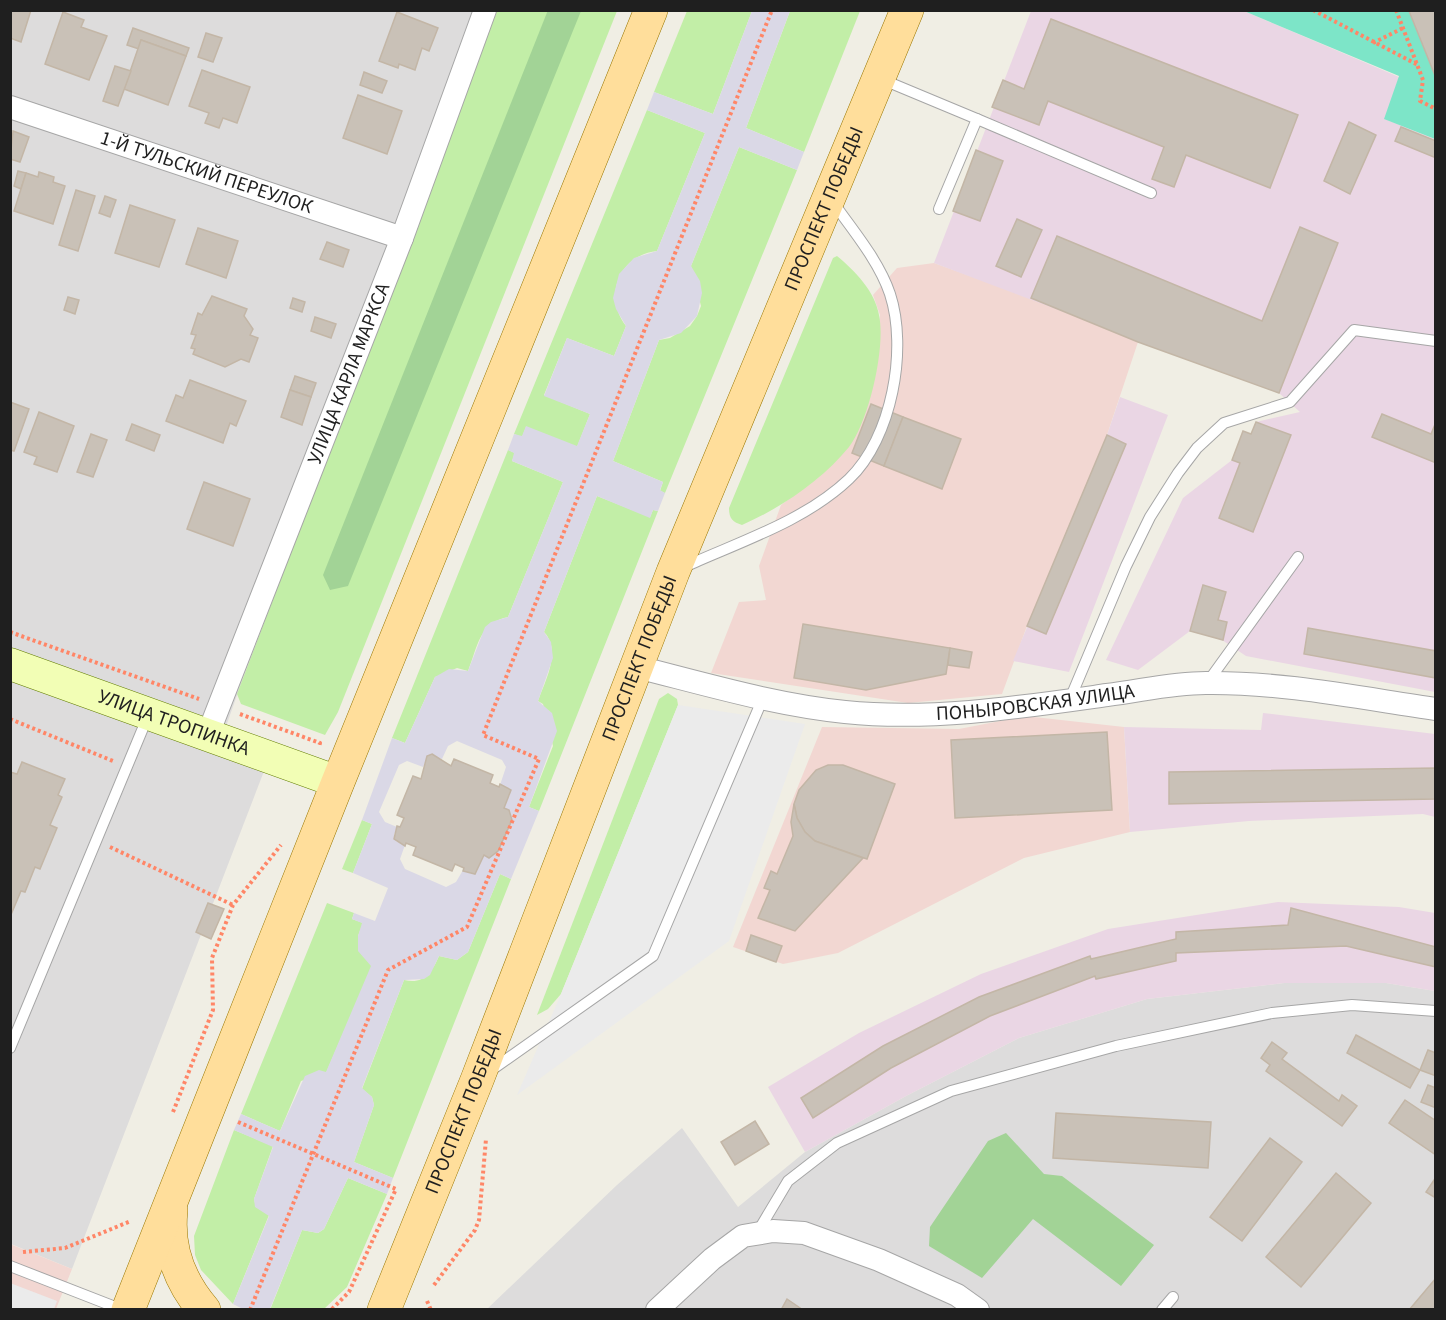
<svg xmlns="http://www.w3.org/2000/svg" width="1446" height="1320" font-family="'Source Sans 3',sans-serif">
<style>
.residential{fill:#dddcdc}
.commercial{fill:#f2d7d2}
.industrial{fill:#ead6e4}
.grass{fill:#c2eea7}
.forest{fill:#a2d396}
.pitch{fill:#7de5c8}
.parking{fill:#ebebeb}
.plaza{fill:#dad8e6;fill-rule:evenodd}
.building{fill:#c9c1b7;stroke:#c3b6a6;stroke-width:1.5}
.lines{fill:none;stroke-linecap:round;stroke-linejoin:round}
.service-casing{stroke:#a6a6a6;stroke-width:12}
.minor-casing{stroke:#a6a6a6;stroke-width:24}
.secondary-casing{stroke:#617c00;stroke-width:33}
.primary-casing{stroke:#9a7700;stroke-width:34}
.path{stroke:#ff8667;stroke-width:4;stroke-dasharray:3 3;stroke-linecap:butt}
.service{stroke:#fff;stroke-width:10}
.minor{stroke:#fff;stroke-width:22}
.secondary{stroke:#f2feb5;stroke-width:32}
.primary{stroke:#ffde9b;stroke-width:33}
.labels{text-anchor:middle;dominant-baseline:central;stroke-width:4.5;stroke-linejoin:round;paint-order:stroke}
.street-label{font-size:20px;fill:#1f1f1f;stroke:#fff}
</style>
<rect width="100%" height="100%" fill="#f0eee4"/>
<g class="residential">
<polygon points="10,11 479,11 224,732 11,655"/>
<polygon points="10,674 266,766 72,1269 11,1244"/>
<polygon points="1284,983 1386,983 1435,991 1435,1309 486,1310 617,1185 682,1128 738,1207 805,1152 906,1096 1019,1038 1147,999"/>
</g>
<g class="commercial">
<polygon points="934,263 1031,298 1138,342 1107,435 1027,626 1002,694 908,703 711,673 739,602 766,600 759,566 781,505 819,477 850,445 869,401 880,315 873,295 897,268"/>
<polygon points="1025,716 1124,727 1130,832 1024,858 838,953 783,964 733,947 822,727 959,729"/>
<polygon points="10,1244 72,1269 56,1309 11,1309"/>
</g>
<g class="industrial">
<polygon points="1031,11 1244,11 1399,77 1385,119 1435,139 1435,692 1246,656 1222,640 1190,631 1138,670 1106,660 1183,498 1232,460 1243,431 1251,434 1256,422 1300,412 1279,393 934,263"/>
<polygon points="1120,397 1168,415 1069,672 1013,661 1107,435"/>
<polygon points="1263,713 1435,734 1435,817 1423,814 1249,821 1130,832 1124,727 1261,730"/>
<polygon points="1278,902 1399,907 1435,913 1435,991 1386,983 1284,983 1147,999 1019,1038 906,1096 805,1152 768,1087 859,1033 981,974 1108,929"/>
</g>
<g class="grass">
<polygon points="497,11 617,11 338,712 325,735 241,704 237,694"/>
<polygon points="687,11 752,11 713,114 654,92"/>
<polygon points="790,11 860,11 804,152 746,128"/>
<path d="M647,110L705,133L657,251C619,255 603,296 626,326L614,356L567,338L544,395L590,414L577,447L526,427L522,437L514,434Z"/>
<polygon points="739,147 797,170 665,493 660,491 663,482 613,461 659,340 670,338 690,326 697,316 701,306 691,266"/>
<path d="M837,256C855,271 875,291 879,315C886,347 869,421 849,447C822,480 781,508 742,525C733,522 729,519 729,508L833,258Z"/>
<path d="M508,450L515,453L512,461L563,482L508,617C479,623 478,646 468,671L457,668L435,677L405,743L392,738Z"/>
<path d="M597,496L650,517L653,510L658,511L539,811L529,807L553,746L543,704L538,701C545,681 562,651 544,632Z"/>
<polygon points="668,693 677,699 678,705 561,994 548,1009 537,1015 659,699"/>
<polygon points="362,820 372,824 353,873 342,869"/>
<path d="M500,874L511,879L393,1178L354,1162L374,1105L372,1097L362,1089L404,980C424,985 432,972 439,956L457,960L468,952Z"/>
<polygon points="327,903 354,913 352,919 363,923 358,936 372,966 326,1073 301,1081 280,1131 241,1114"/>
<polygon points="234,1130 273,1146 254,1199 256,1207 269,1215 233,1304 201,1270 195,1255 194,1236"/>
<polygon points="348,1178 387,1194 347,1287 324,1309 270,1310 302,1230 318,1233 324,1229"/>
</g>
<g class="forest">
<polygon points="548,10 581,11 348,586 330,590 323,575"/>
<polygon points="1006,1133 1044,1174 1062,1176 1154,1245 1121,1286 1033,1219 982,1278 929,1246 930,1227 988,1141"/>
</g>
<polygon class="pitch" points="1244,11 1435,11 1435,139 1384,119 1399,76"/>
<g class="parking">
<polygon points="678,705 805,724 729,941 517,1095 561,994"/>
<polygon points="10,1283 57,1301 54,1309 11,1309"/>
</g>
<path class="plaza" d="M752,11H790L746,128L804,152L797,170L739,147L691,266L700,281L702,293L697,316L681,333L659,340L613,461L663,482L660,490L665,493L658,511L653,510L650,518L597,496L544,632L551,642L553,658L538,701L552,713L557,731L529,807L539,811L511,879L500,874L468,952L457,960L439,956L430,975L424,979L404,980L362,1088L372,1097L374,1105L354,1162L393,1178L387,1194L348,1178L324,1229L318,1233L302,1230L270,1309H243L233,1304L269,1216L255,1207L254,1199L273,1147L234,1130L241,1114L280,1131L305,1076L319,1070L326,1072L371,966L358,951V936L362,923L352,919L354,913L375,921L388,888L353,873L372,824L362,820L392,738L405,743L435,677L449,669L468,671L485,627L491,622L508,617L563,482L512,461L514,453L508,450L514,434L522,436L526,426L577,446L590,414L544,396L567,338L614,356L626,326L616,309L613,298L619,274L634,258L657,251L705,133L647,110L654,92L713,114ZM457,741L502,760L506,767L500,785L508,788L510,794L477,871L471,873L463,870L456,882L446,887L405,869L400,859L405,845L396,841L394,835L397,827L385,822L379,812L399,765L407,761L423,767L427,758L433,756L442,759L448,746Z"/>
<g class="building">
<polygon points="10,10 31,10 21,42 10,38"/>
<polygon points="1436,10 1436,78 1409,11"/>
<polygon points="63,12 84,20 81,27 107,36 89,80 45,64"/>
<polygon points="397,12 438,28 429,51 422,48 415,70 399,64 398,68 379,61"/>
<polygon points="1051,19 1298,115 1270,188 1186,155 1174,187 1152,179 1164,147 1048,101 1039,125 992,107 1003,80 1024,89"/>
<polygon points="133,28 189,48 186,56 141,40 139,49 127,45"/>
<polygon points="206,33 222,38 213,62 198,57"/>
<polygon points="141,40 186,56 168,105 124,89"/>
<polygon points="115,66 131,71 118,106 103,101"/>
<polygon points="202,70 250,87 237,123 223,118 219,128 205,123 209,113 189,106"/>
<polygon points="364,72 387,81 382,93 360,85"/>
<polygon points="358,95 402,111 387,154 343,138"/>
<polygon points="1349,122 1376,135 1350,194 1324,181"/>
<polygon points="1401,127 1436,141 1436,158 1395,141"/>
<polygon points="13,131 29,137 20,162 10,159"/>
<polygon points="976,150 1003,161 980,221 953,211"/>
<polygon points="18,171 26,173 21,189 14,186"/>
<polygon points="39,172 54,177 53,182 65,186 53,224 14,211 26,173 38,177"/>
<polygon points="76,190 95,196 78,251 59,245"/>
<polygon points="105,196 116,200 110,217 99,213"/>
<polygon points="130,205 175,220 159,267 115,253"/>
<polygon points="1017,219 1042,230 1021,277 996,266"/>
<polygon points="1300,227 1338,243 1279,393 1138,342 1031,298 1057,236 1262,321"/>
<polygon points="198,228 238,241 226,278 186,264"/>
<polygon points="327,242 349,250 343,267 320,259"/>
<polygon points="212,296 247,309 244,316 253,329 250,335 258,338 249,362 241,359 225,367 193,354 195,349 191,348 196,335 191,334 198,313 202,315"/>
<polygon points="68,297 79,300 75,314 64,310"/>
<polygon points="293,298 305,302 302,312 290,308"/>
<polygon points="315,317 336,324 331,338 311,331"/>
<polygon points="295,376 316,383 311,397 290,390"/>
<polygon points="190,380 246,401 236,426 230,423 223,443 166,421 176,395 183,398"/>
<polygon points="290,390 311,397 302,425 281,417"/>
<polygon points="10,402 29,409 14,451 10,450"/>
<polygon points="871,404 903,417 884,466 852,453"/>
<polygon points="39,412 74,426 57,472 34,464 37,457 24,452"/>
<polygon points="1382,414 1431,434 1436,422 1436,463 1372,437"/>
<polygon points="903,417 961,439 942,489 884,466"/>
<polygon points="1256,422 1291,435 1253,532 1219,518 1240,463 1232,460 1243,431 1251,434"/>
<polygon points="132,424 160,435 154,451 126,440"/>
<polygon points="91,434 107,440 93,477 77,472"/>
<polygon points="1107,435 1126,444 1046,634 1027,626"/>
<polygon points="204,482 250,499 233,546 187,529"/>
<polygon points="1203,585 1226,592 1218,620 1227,622 1223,640 1190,631"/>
<polygon points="803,624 950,648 946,674 866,690 794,678"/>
<polygon points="1308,628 1436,651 1436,678 1304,654"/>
<polygon points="950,648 972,652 969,668 948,665"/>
<polygon points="1107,732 1112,810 955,818 951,740"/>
<polygon points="432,754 451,766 454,759 493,775 490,783 499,787 500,784 511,790 504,808 509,810 512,820 498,851 489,858 484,855 475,874 463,871 464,868 455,864 452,871 413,855 416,847 406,843 405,846 394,839 397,826 400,827 404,818 397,815 413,776 421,779 427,756"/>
<polygon points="22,762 65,779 58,795 62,797 50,825 57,828 40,869 35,867 25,892 21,891 10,917 10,772 17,774"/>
<polygon points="828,765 843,765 895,784 867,859 815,841 805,832 797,818 794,804 799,790 816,770"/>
<polygon points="1436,768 1436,799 1169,804 1169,772"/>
<polygon points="794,804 797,818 805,832 815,841 863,858 795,931 758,918 770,890 764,888 771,871 777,874 793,836 791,822"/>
<polygon points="208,903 224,909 211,939 196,932"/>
<polygon points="1291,908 1436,947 1436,967 1346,946 1176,953 1176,961 1096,979 1095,976 990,1016 891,1068 813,1118 801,1098 883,1046 979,997 1090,956 1091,959 1176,939 1176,932 1288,925"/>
<polygon points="751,935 782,946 776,962 746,951"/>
<polygon points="1356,1035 1420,1070 1410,1088 1347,1053"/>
<polygon points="1272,1042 1287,1053 1282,1059 1339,1101 1342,1095 1357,1106 1342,1126 1266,1071 1270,1065 1261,1058"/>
<polygon points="1428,1050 1436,1053 1436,1076 1420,1070"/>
<polygon points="1428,1085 1436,1088 1436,1108 1421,1102"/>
<polygon points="1405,1100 1436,1121 1436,1155 1389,1123"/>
<polygon points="1056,1113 1211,1122 1208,1168 1053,1158"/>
<polygon points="755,1121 769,1144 735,1165 721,1142"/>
<polygon points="1270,1138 1302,1162 1242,1241 1210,1217"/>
<polygon points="1336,1173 1371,1203 1301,1287 1266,1257"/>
<polygon points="1434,1180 1436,1194 1434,1197 1426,1192"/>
<polygon points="1436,1278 1436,1310 1409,1310"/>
<polygon points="787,1299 803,1310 781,1310"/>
</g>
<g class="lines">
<g class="service-casing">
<g id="service">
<polyline points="881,79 977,119 939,209"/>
<polyline points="977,119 1151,193"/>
<path d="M684,567C739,542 805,521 849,479C892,438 908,349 890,294C879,261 852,229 832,201"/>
<polyline points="1207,683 1298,557"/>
<polyline points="1070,699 1126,566 1150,517 1178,473 1197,448 1224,423 1290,402 1354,330 1436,341"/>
<polyline points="10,1048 148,716"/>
<polyline points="490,1071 653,956 763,698"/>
<polyline points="757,1233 788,1181 837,1143 951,1091 1116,1046 1272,1013 1352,1005 1436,1011"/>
<polyline points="10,1266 123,1310"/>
<polyline points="1162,1310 1173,1297"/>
</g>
</g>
<g class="minor-casing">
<g id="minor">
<path id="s1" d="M10,107L402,238"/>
<path id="s2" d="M637,667C705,684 775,705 845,712C931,721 1022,707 1107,695C1141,691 1170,683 1206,683C1282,682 1360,698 1436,709"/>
<path id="s3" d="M208,734L402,238L485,10"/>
<polyline points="657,1310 712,1259 743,1236 773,1231 804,1233 879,1260 957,1295 978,1310"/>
</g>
</g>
<g class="secondary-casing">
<g id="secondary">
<path id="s4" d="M10,664L338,782"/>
</g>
</g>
<g class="primary-casing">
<g id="primary">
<path d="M171,1211C167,1248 180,1282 204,1310"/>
<polyline points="128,1310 338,782 651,10"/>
<path id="s5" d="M384,1310L477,1080L673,572L907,10"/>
</g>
</g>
<g class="path">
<polyline points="1313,10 1418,65"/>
<polyline points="1396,10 1423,80 1420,101 1436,109"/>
<polyline points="1373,43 1403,28"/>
<polyline points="10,632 199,699"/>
<polyline points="240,714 320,743 319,747"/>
<polyline points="10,719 113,761"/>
<polyline points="110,847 233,905"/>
<polyline points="173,1112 213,1010 212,958 233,905 281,845"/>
<polyline points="238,1122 396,1189 349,1292 331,1310"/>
<polyline points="23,1252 65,1248 131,1221"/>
<polyline points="434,1285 475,1230 479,1220 486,1139"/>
<polyline points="427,1301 431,1310"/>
<polyline points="250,1310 388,970 467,927 539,759 483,735 772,10"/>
</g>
<use href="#service" class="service"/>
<use href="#minor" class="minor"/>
<use href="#secondary" class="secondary"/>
<use href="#primary" class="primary"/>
</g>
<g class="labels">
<g class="street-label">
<text stroke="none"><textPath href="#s1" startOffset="207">1-Й ТУЛЬСКИЙ ПЕРЕУЛОК</textPath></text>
<text stroke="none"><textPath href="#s5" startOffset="1186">ПРОСПЕКТ ПОБЕДЫ</textPath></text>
<text stroke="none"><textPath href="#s3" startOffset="387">УЛИЦА КАРЛА МАРКСА</textPath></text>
<text stroke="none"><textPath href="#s5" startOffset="700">ПРОСПЕКТ ПОБЕДЫ</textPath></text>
<text stroke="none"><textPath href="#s2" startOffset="404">ПОНЫРОВСКАЯ УЛИЦА</textPath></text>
<text stroke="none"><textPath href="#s4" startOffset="174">УЛИЦА ТРОПИНКА</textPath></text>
<text stroke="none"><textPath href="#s5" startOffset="214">ПРОСПЕКТ ПОБЕДЫ</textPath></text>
</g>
</g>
<rect width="1446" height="1320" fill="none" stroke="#1f1f1f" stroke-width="24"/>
</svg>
